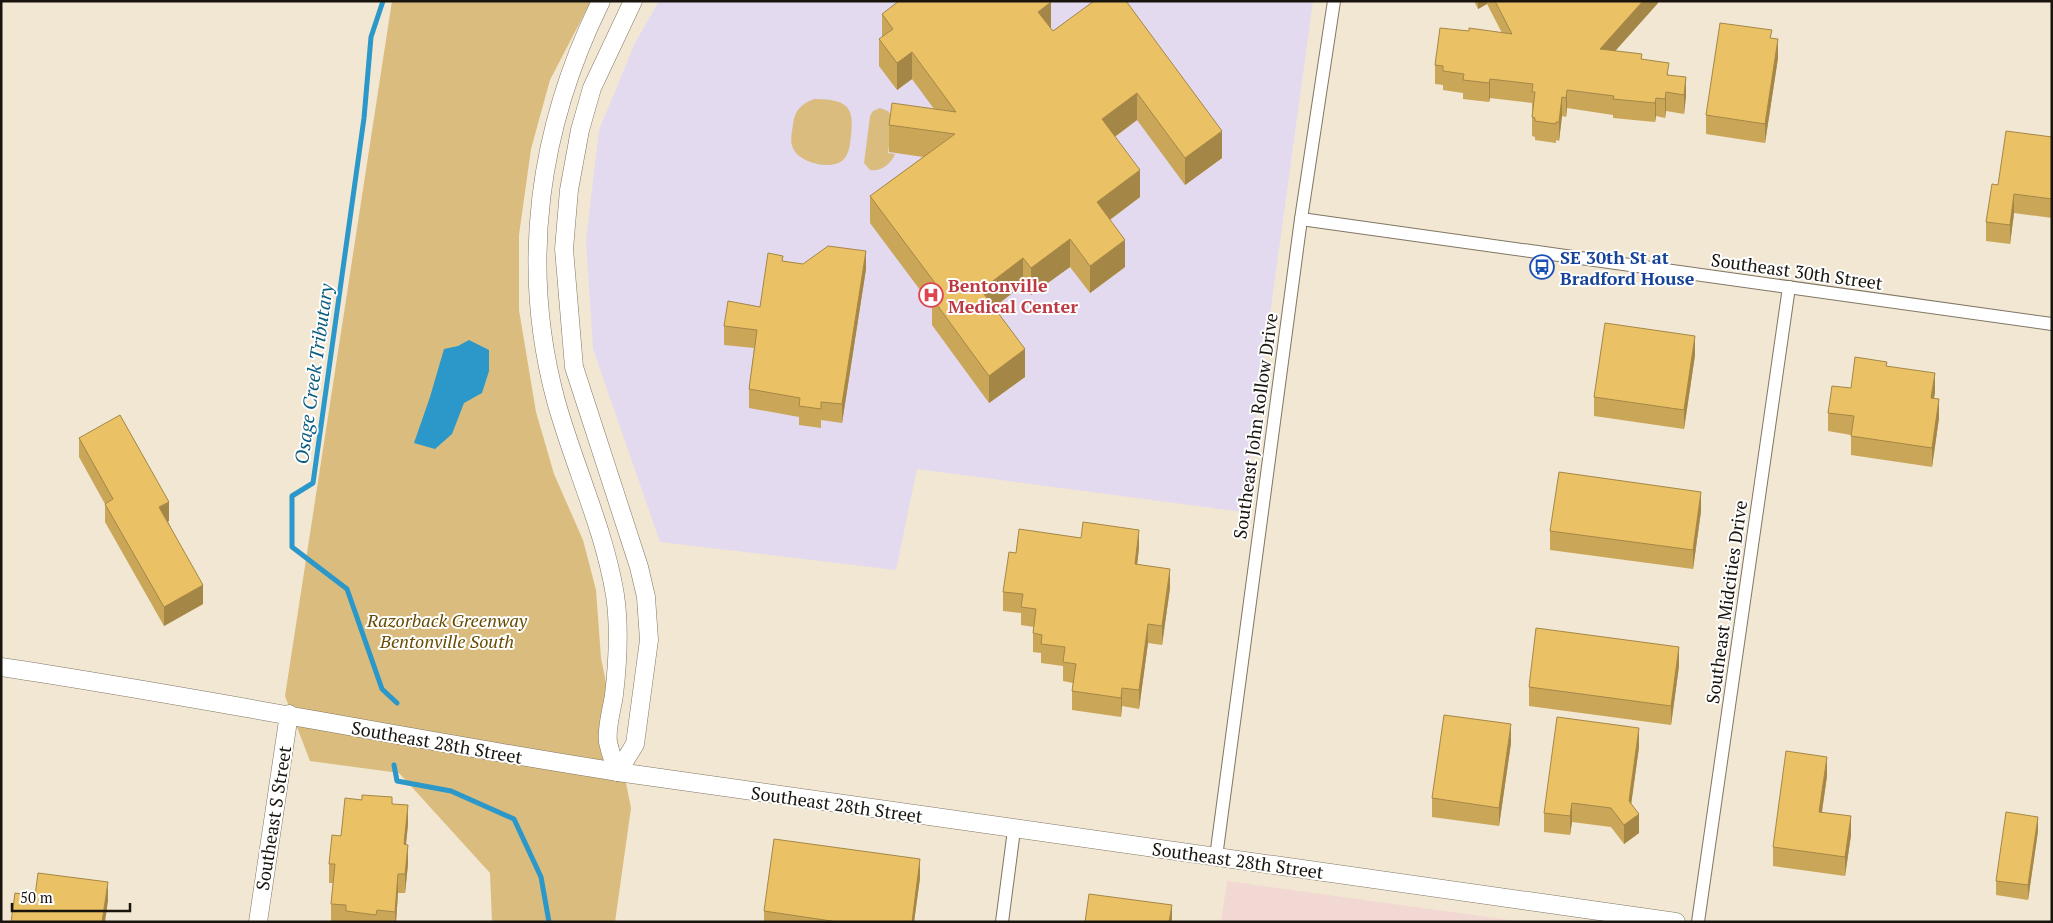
<svg xmlns="http://www.w3.org/2000/svg" width="2053" height="923" font-family="'PT Serif',serif">
<style>
.industrial{fill:#f2d8d2}
.medical{fill:#e3daef}
.green{fill:#dabc7e}
.water{fill:#2b98c9}
.lines{fill:none;stroke-linecap:round;stroke-linejoin:round}
.stream{stroke:#2b98c9;stroke-width:5}
.street-casing{stroke:#807663;stroke-width:14}
.secondary-casing{stroke:#807663;stroke-width:19}
.street{stroke:#fff;stroke-width:12}
.secondary{stroke:#fff;stroke-width:18}
.wall{fill:#caa658}
.shaded-wall{fill:#a48747}
.building{fill:#ebc166;stroke:#a48747}
.labels{text-anchor:middle;dominant-baseline:central;stroke-width:4;stroke-linejoin:round;paint-order:stroke}
.transit-label{font-size:18px;font-weight:bold;fill:#164399;stroke:#fff;text-anchor:start}
.street-label{font-size:18px;fill:#19150e;stroke:#fff}
.health-label{font-size:18px;font-weight:bold;fill:#be3a42;stroke:#fff;text-anchor:start}
.park-label{font-size:18px;font-style:italic;fill:#674b00;stroke:#fff}
.water-label{font-size:19px;font-style:italic;fill:#0b5d7f;stroke:#fff}
</style>
<rect width="100%" height="100%" fill="#f2e7d2"/>
<polygon class="industrial" points="1227,881 1524,922 1221,922"/>
<polygon class="medical" points="659,1 1313,1 1243,512 917,469 896,570 660,542 593,349 586,241 599,130 635,43"/>
<g class="green">
<polygon points="392,1 591,1 550,80 531,149 519,235 519,310 536,412 554,474 583,540 596,590 601,658 631,808 615,922 492,922 490,873 399,773 310,761 285,696"/>
<path d="M814,99C852,99 855,110 850,144C849,150 847,157 842,161C831,170 801,163 794,150C789,142 792,133 793,124C795,110 801,104 814,99Z"/>
<path d="M880,108L888,111L896,123L891,129L888,153L895,154C891,164 881,172 870,170L864,163L870,116L873,111Z"/>
</g>
<polygon class="water" points="469,340 489,350 489,371 482,393 464,403 452,434 435,449 414,443 430,397 444,349 458,346"/>
<g class="lines">
<g class="stream">
<polyline points="383,1 371,37 364,118 313,483 292,496 292,547 347,589 382,689 397,703"/>
<polyline points="394,765 397,781 451,791 514,819 541,877 549,922"/>
</g>
<g class="street-casing">
<g id="street">
<polyline points="1301,219 2052,324"/>
<polyline points="1216,857 1301,219 1334,1"/>
<polyline points="1002,922 1014,830"/>
<polyline points="1698,922 1789,287"/>
</g>
</g>
<g class="secondary-casing">
<g id="secondary">
<path d="M601,1C539,127 519,264 556,401C574,466 604,528 615,595C620,629 618,661 614,695C612,709 606,728 608,742C610,752 614,763 618,772"/>
<path d="M1,667C207,698 412,740 618,772L1676,922"/>
<polyline points="618,772 635,744 649,640 646,597 639,567 574,367 564,249 569,190 580,130 592,88 633,1"/>
<polyline points="258,922 289,714"/>
</g>
</g>
<use href="#street" class="street"/>
<use href="#secondary" class="secondary"/>
</g>
<g class="wall">
<polygon points="1094,1 1222,158 1185,185 1137,120 1115,137 1140,197 1110,220 1125,267 1090,293 1070,267 1031,295 1023,285 994,307 1025,377 989,403 932,325 932,306 870,223 870,196 923,157 889,152 889,125 934,109 912,79 897,90 879,66 879,39 882,37 882,14 1051,29 1053,31"/>
<polygon points="1474,1 1658,1 1658,3 1615,51 1642,59 1669,75 1686,96 1684,114 1666,111 1665,118 1656,116 1655,122 1613,118 1613,115 1567,108 1566,117 1562,116 1559,141 1556,140 1556,143 1535,140 1535,137 1532,136 1532,103 1490,98 1489,102 1463,99 1463,93 1443,90 1443,85 1435,84 1435,65 1502,33 1487,4 1478,9"/>
<polygon points="1778,58 1765,143 1706,134 1706,115"/>
<polygon points="2052,137 2052,218 2014,213 2010,244 1986,241 1986,222 1998,185"/>
<polygon points="783,261 803,264 866,269 842,423 821,420 821,428 799,425 799,417 749,408 749,389 754,348 724,345 724,326 760,307"/>
<polygon points="1695,355 1684,429 1594,416 1594,397"/>
<polygon points="1887,366 1935,392 1934,398 1939,418 1932,467 1851,455 1851,435 1828,431 1828,413 1851,388"/>
<polygon points="79,438 169,521 168,521 203,604 164,626 105,522 105,504 79,457"/>
<polygon points="1701,511 1693,569 1550,550 1550,531"/>
<polygon points="1139,548 1137,565 1170,588 1162,645 1148,643 1139,709 1122,706 1121,717 1072,710 1072,691 1073,683 1063,681 1063,666 1041,663 1041,653 1033,652 1033,633 1034,627 1021,625 1021,613 1003,611 1003,592 1016,553"/>
<polygon points="1679,666 1671,725 1529,706 1529,687"/>
<polygon points="1511,743 1499,826 1432,817 1432,798"/>
<polygon points="1639,747 1631,804 1639,833 1624,844 1611,827 1572,822 1570,835 1544,832 1544,813"/>
<polygon points="1827,776 1822,812 1851,835 1845,876 1773,866 1773,847"/>
<polygon points="392,804 408,824 406,845 408,864 405,893 398,893 396,922 331,922 331,904 333,883 329,883 329,864 341,836"/>
<polygon points="2038,831 2028,900 1996,895 1996,881"/>
<polygon points="920,878 914,922 764,922 764,911"/>
</g>
<g class="shaded-wall">
<polygon points="1478,1 1487,1 1487,4 1478,9"/>
<polygon points="1643,1 1658,1 1658,3 1600,68 1600,49"/>
<polygon points="1051,2 1051,29 1038,12"/>
<polygon points="1778,39 1778,58 1765,143 1765,124"/>
<polygon points="912,52 912,79 897,90 897,63"/>
<polygon points="1686,77 1686,96 1684,114 1684,95"/>
<polygon points="1490,79 1490,98 1489,102 1489,83"/>
<polygon points="1567,90 1567,108 1566,117 1566,98"/>
<polygon points="1666,92 1666,111 1665,118 1665,99"/>
<polygon points="1137,93 1137,120 1102,146 1102,119"/>
<polygon points="1562,97 1562,116 1559,141 1559,122"/>
<polygon points="1656,98 1656,116 1655,122 1655,103"/>
<polygon points="1222,131 1222,158 1185,185 1185,158"/>
<polygon points="1140,170 1140,197 1097,229 1097,202"/>
<polygon points="2014,194 2014,213 2010,244 2010,225"/>
<polygon points="1070,239 1070,267 1031,295 1031,268"/>
<polygon points="1125,240 1125,267 1090,293 1090,266"/>
<polygon points="866,251 866,269 842,423 842,404"/>
<polygon points="1023,258 1023,285 981,317 981,290"/>
<polygon points="1695,336 1695,355 1684,429 1684,410"/>
<polygon points="1025,349 1025,377 989,403 989,376"/>
<polygon points="1935,373 1935,392 1931,417 1931,398"/>
<polygon points="1939,399 1939,418 1932,467 1932,448"/>
<polygon points="1701,492 1701,511 1693,569 1693,550"/>
<polygon points="169,502 169,521 159,526 159,507"/>
<polygon points="1139,530 1139,548 1135,583 1135,564"/>
<polygon points="1170,569 1170,588 1162,645 1162,626"/>
<polygon points="203,585 203,604 164,626 164,607"/>
<polygon points="1148,624 1148,643 1139,709 1139,690"/>
<polygon points="1679,647 1679,666 1671,725 1671,706"/>
<polygon points="1122,688 1122,706 1121,717 1121,698"/>
<polygon points="1511,724 1511,743 1499,826 1499,808"/>
<polygon points="1639,728 1639,747 1629,820 1629,801"/>
<polygon points="1827,757 1827,776 1819,831 1819,812"/>
<polygon points="1572,803 1572,822 1570,835 1570,816"/>
<polygon points="408,805 408,824 404,863 404,844"/>
<polygon points="1639,814 1639,833 1624,844 1624,825"/>
<polygon points="1851,816 1851,835 1845,876 1845,857"/>
<polygon points="2038,817 2038,831 2028,900 2028,885"/>
<polygon points="408,845 408,864 405,893 405,874"/>
<polygon points="920,859 920,878 914,922 912,922"/>
<polygon points="398,874 398,893 396,922 395,922 395,912"/>
<polygon points="108,882 108,901 105,922 102,922"/>
<polygon points="1172,905 1172,920 1171,922 1169,922"/>
</g>
<g class="building">
<polygon points="899,1 1050,1 1051,2 1038,12 1053,31 1094,1 1126,1 1222,131 1185,158 1137,93 1102,119 1140,170 1097,202 1125,240 1090,266 1070,239 1031,268 1023,258 981,290 1025,349 989,376 932,298 941,291 870,196 955,134 889,125 892,103 956,112 912,52 897,63 879,39 893,29 882,14"/>
<polygon points="1495,1 1643,1 1600,49 1642,54 1641,59 1669,63 1667,75 1686,77 1684,95 1666,92 1665,99 1656,98 1655,103 1613,99 1614,96 1567,90 1566,98 1562,97 1559,122 1556,122 1556,124 1535,121 1535,118 1532,117 1535,92 1532,92 1533,84 1490,79 1489,83 1463,80 1464,74 1443,71 1443,66 1435,65 1440,28 1469,31 1469,28 1512,34"/>
<polygon points="1720,23 1772,30 1770,38 1778,39 1765,124 1706,115"/>
<polygon points="2006,131 2052,137 2052,199 2014,194 2010,225 1986,222 1992,184 1998,185"/>
<polygon points="828,246 866,251 842,404 821,402 821,409 799,406 800,398 749,389 757,330 724,326 728,301 760,307 768,253 783,256 782,261 803,264"/>
<polygon points="1605,323 1695,336 1684,410 1594,397"/>
<polygon points="1855,357 1887,362 1886,366 1935,373 1931,398 1939,399 1932,448 1851,436 1854,416 1828,413 1832,386 1851,388"/>
<polygon points="120,415 169,502 159,507 203,585 164,607 105,504 113,499 79,438"/>
<polygon points="1559,472 1701,492 1693,550 1550,531"/>
<polygon points="1083,522 1139,530 1135,564 1170,569 1162,626 1148,624 1139,690 1122,688 1121,698 1072,691 1076,664 1063,662 1065,647 1041,644 1042,635 1033,633 1036,609 1021,607 1023,594 1003,592 1009,552 1016,553 1019,529 1081,538"/>
<polygon points="1536,628 1679,647 1671,706 1529,687"/>
<polygon points="1444,715 1511,724 1499,808 1432,798"/>
<polygon points="1557,717 1639,728 1629,801 1639,814 1624,825 1611,808 1572,803 1570,816 1544,813"/>
<polygon points="1786,751 1827,757 1819,812 1851,816 1845,857 1773,847"/>
<polygon points="362,795 392,797 392,804 408,805 404,844 408,845 405,874 398,874 395,912 377,910 376,915 346,911 346,905 331,904 335,864 329,864 332,835 341,836 345,798 362,800"/>
<polygon points="2006,812 2038,817 2028,885 1996,881"/>
<polygon points="774,839 920,859 912,922 838,922 764,911"/>
<polygon points="38,873 108,882 102,922 11,922 15,893 35,896"/>
<polygon points="1089,894 1172,905 1169,922 1085,922"/>
</g>
<defs>
<g id="bus-ring" transform="scale(1.25)"><circle r="9.5" fill="#fff" stroke="#1a4fb4" stroke-width="1.5"/><path d="M-5-6H5V4H4V6H2V4H-2V6H-4V4H-5ZM-3.5-4V0h7V-4ZM-3.5 1.2v1.5H-2V1.2ZM2 1.2v1.5H3.5V1.2Z" fill="#1a4fb4"/></g>
<g id="hospital-ring" transform="scale(1.25)"><circle r="9.5" fill="#fff" stroke="#e0444e" stroke-width="1.5"/><path d="M-5-5h3v3.5h4V-5h3V5h-3V1.5h-4V5h-3Z" fill="#e0444e"/></g>
</defs>
<g fill-rule="evenodd">
<use href="#bus-ring" x="1542" y="267"/>
<use href="#hospital-ring" x="931" y="295"/>
</g>
<g class="labels">
<g class="transit-label">
<text x="1560" y="257">SE 30th St at<tspan x="1560" dy="21">Bradford House</tspan></text>
</g>
<g class="street-label">
<text transform="translate(1797 271) rotate(8)">Southeast 30th Street</text>
<text transform="translate(1255 426) rotate(-82)">Southeast John Rollow Drive</text>
<text transform="translate(1726 602) rotate(-82)">Southeast Midcities Drive</text>
<text transform="translate(437 742) rotate(10)">Southeast 28th Street</text>
<text transform="translate(837 804) rotate(8)">Southeast 28th Street</text>
<text transform="translate(273 818) rotate(-81)">Southeast S Street</text>
<text transform="translate(1238 860) rotate(8)">Southeast 28th Street</text>
</g>
<g class="health-label">
<text x="948" y="285">Bentonville<tspan x="948" dy="21">Medical Center</tspan></text>
</g>
<g class="park-label">
<text x="447" y="620">Razorback Greenway<tspan x="447" dy="21">Bentonville South</tspan></text>
</g>
<g class="water-label">
<text transform="translate(313 374) rotate(-82)">Osage Creek Tributary</text>
</g>
</g>
<rect width="2053" height="923" fill="none" stroke="#19150e" stroke-width="5"/>
<path d="M12 903v8h118v-8" fill="none" stroke="#19150e" stroke-width="2.5"/>
<text x="20" y="903" font-size="15" fill="#19150e" stroke="#ffffff" stroke-width="4" paint-order="stroke">50 m</text>
</svg>
